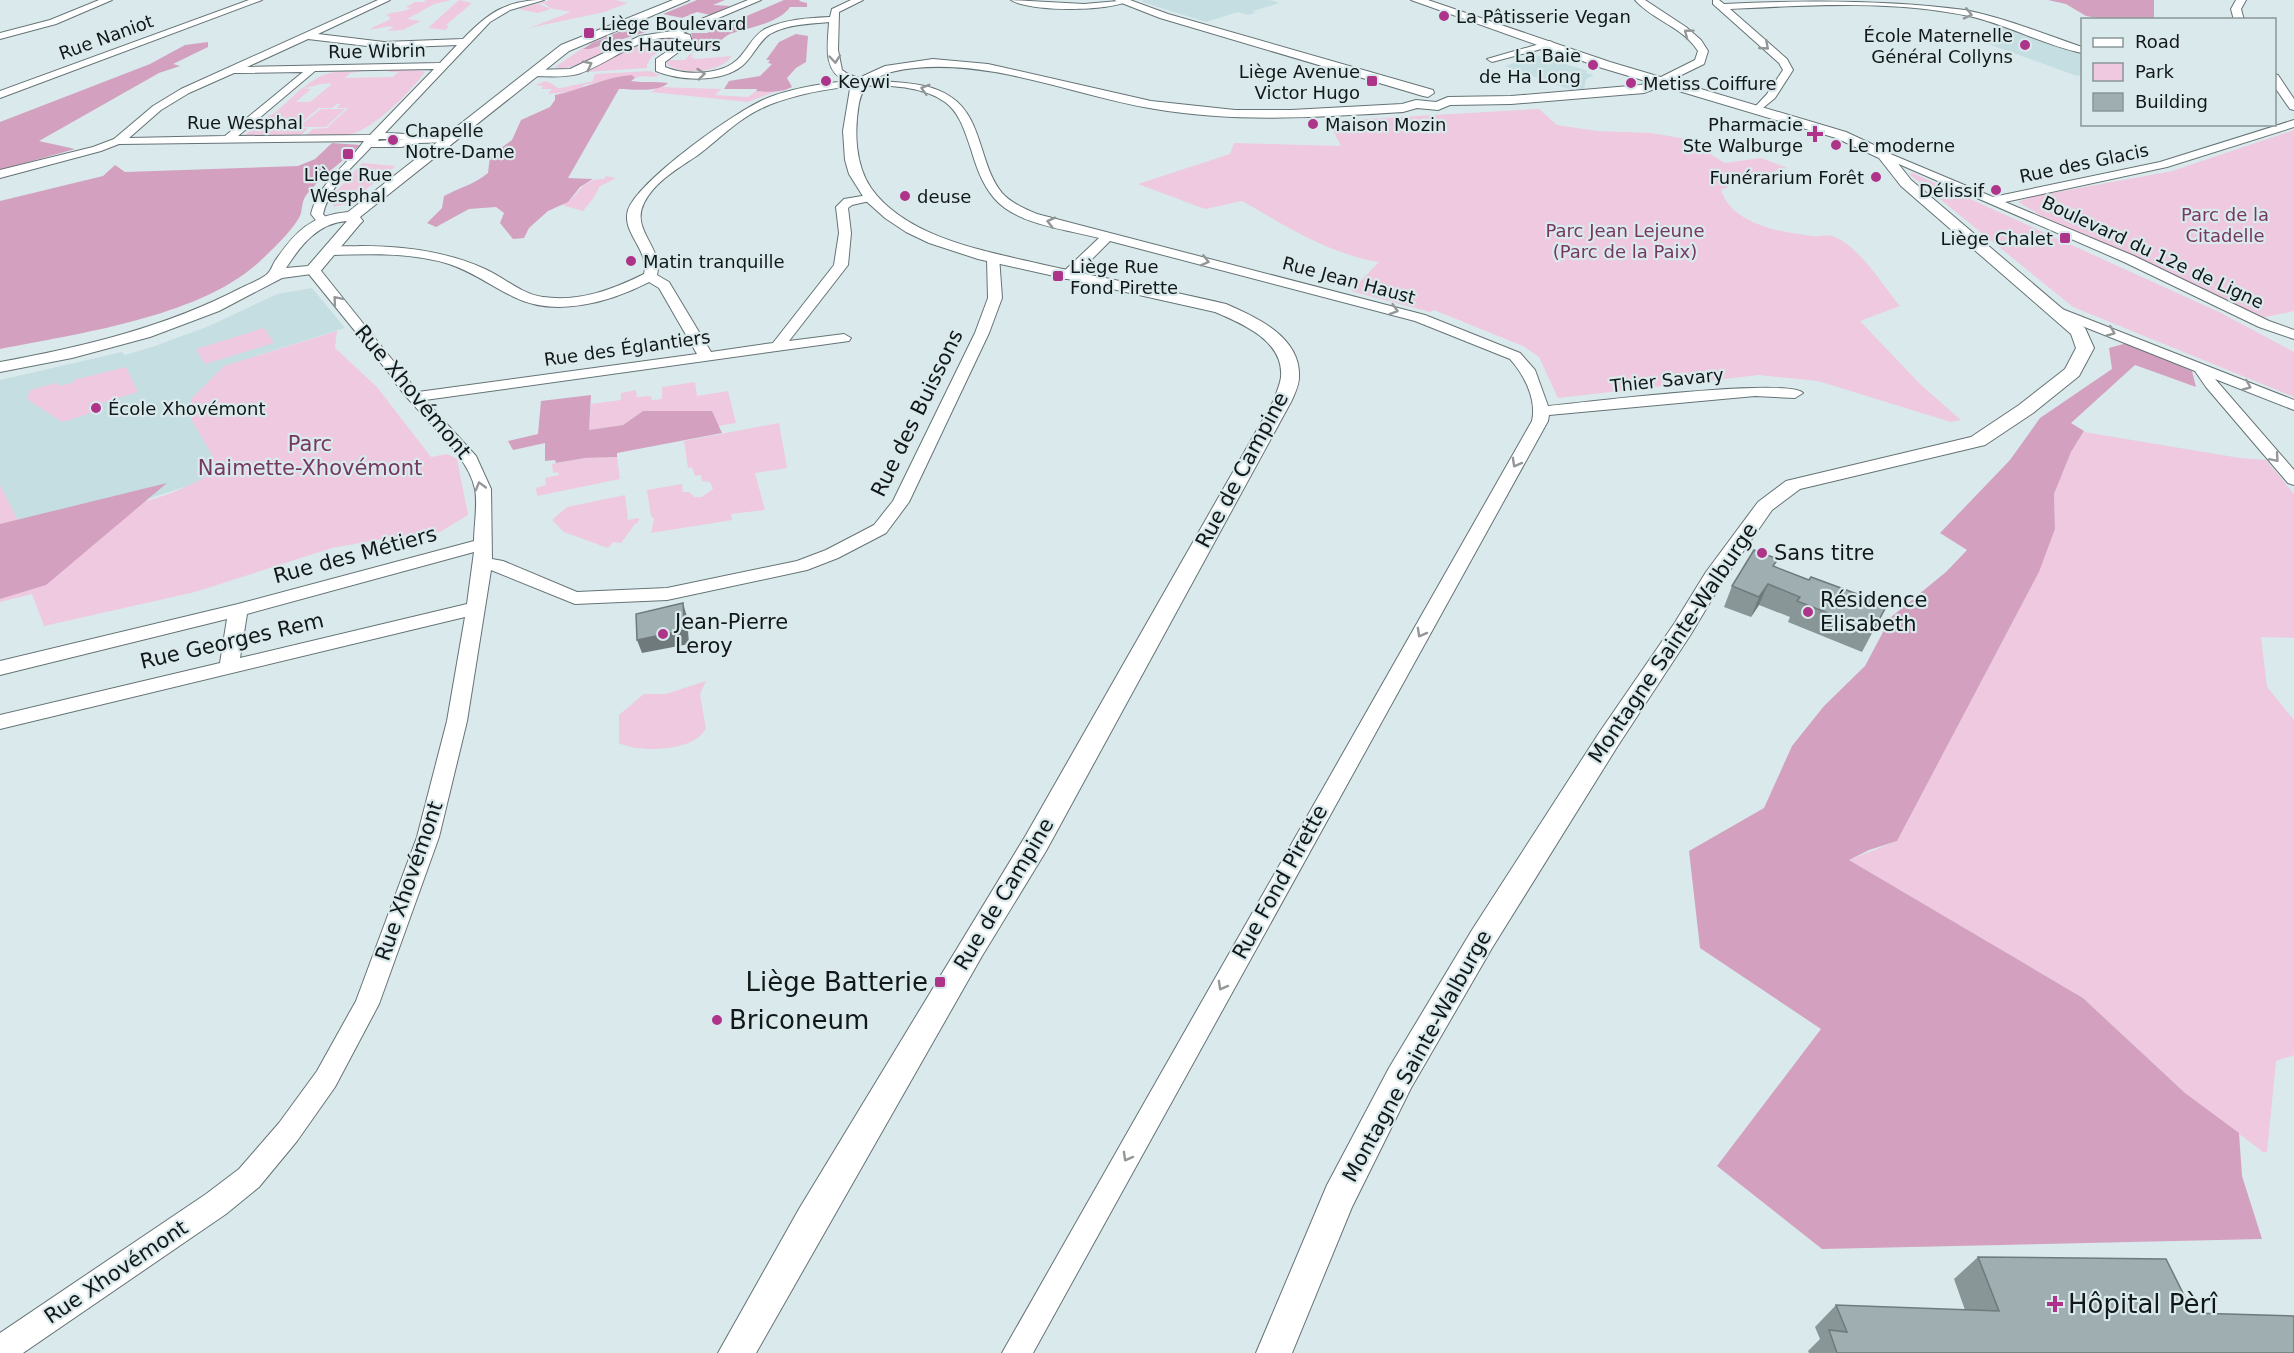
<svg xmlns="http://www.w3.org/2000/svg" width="2294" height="1353" font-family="'DejaVu Sans',sans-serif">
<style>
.built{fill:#c5dee2}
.green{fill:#eec9df}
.forest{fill:#d3a1bf}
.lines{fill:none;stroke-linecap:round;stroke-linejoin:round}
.minor-casing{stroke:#657376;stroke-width:2}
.tertiary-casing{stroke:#657376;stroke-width:2}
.minor{fill:#fff;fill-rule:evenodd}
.tertiary{fill:#fff;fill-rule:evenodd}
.wall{fill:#899698}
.shaded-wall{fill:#6f7a7c}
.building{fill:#9faeb1;stroke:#6f7a7c;stroke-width:1.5}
.oneway{stroke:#949798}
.poi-dot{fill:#ad3489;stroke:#daeaec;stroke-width:2}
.labels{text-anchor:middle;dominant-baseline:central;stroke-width:4.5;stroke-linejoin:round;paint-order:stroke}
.far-poi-label{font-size:18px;fill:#121819;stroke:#daeaec;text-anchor:start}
.far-street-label{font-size:18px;fill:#121819;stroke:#daeaec}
.far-park-label{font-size:18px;fill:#763861;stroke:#daeaec}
.street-label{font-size:21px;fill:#121819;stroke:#daeaec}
.park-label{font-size:21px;fill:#763861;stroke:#daeaec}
.poi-label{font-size:21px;fill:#121819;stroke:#daeaec;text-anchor:start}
.near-poi-label{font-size:26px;fill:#121819;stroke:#daeaec;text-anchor:start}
</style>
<rect width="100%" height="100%" fill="#daeaec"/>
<g class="built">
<polygon points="1143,0 1270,0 1280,3 1253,11 1255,13 1248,15 1238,12 1206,22 1142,2"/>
<polygon points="2006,28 2082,54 2082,75 2077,76 1969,37"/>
<polygon points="1536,55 1588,71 1586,73 1594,75 1586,79 1584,89 1571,90 1505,66"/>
<polygon points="312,288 345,328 224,366 190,417 212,455 215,470 197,483 122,507 21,526 0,485 0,380 122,352 125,355 152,347 209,326 277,294"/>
</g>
<g class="green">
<path d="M424,0H451L434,4L407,19L421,21L403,30L387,31L394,27C386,25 378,30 369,29L389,20L390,17L386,15C394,11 402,13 411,8L406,7L415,2H427Z"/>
<polygon points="459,0 472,3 446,25 449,26 445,30 428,28"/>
<polygon points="550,0 616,0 628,3 604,12 529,28 571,12 550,8 544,3 538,4 551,9 538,13 518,9"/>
<polygon points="673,37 677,39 677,42 652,56 647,64 647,68 586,72 640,40"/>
<path d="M624,40C608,48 572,74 555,67L589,44L583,48L590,49Z"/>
<path d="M690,54H693L691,57L695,59L732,56C720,73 683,76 667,64V60H685Z"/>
<path d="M390,70H418L425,72C411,91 374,129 351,134C336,137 320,136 305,136L313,129L327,128L348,108H337L340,104H337L332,108H319L295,128H308L300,136L245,135L261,121H266L262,120L276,112L302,88L311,89L296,102H310L332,84C321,82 314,87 303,88C327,69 335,72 364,71L350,73L345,78L393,77L398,72H388Z"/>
<path d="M650,71L660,75C653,79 645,74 636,78L626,76L584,85L578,91L548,94L552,89H541L543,86L535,85L546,81C550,82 556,87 558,88C560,89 585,82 592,82L595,74Z"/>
<polygon points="658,87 721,89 715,95 748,97 756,91 774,92 748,102 651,92"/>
<polygon points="321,109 345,109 326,127 298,127"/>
<path d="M1539,109L1557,125L1597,131L1651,133L1698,141L1702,149L1725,163L1761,158L1787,168L1745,179L1721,190C1732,224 1779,232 1811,236C1821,237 1827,233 1837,238C1861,249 1883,286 1900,306L1860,321L1921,385L1961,420L1951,422L1818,381L1759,375L1558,398L1539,357L1523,346L1434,310L1430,312L1351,291L1379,262C1329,254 1286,226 1242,201L1205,209L1138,184L1230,154L1234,143L1341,146L1328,121Z"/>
<polygon points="2294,130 2294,311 2261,318 2137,258 2043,217 2018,202 2031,197 2172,171"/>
<polygon points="362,163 396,166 347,204 333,207 333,195"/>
<polygon points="1913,173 2219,312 2294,352 2294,397 2073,307 1909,174"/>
<path d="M606,176L616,178L599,187C595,198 590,202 583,211L562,205C580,197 579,179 604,179Z"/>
<polygon points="264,328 274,343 205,364 196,349"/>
<path d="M337,331L335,348L377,387L431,457L447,454L457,459L468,515L440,532L393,537L332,548L195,592L44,626L32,594L0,602V485L21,526C81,515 166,506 215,470L212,455L190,417L192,398L224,366Z"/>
<polygon points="126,367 138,392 92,406 95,412 62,422 27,399 30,390 57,383 57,386 73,383 73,380"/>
<polygon points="695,382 697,396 728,391 736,423 718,426 712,411 643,411 623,425 589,430 591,404 621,400 621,393 636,390 637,397 651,396 652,400 662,399 662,387"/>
<polygon points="779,423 787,468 755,473 765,510 731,514 732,520 651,533 654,519 651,516 647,490 682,484 683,492 689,492 694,497 702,497 713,489 710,482 702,481 701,475 695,476 692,467 688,468 684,441"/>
<polygon points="2084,432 2240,458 2266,460 2294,494 2294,638 2261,637 2267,687 2294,720 2294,1055 2276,1061 2267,1152 2263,1152 2185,1093 2083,998 1849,860 1897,841 2039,572 2055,529 2054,494 2071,452"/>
<polygon points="617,457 620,479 537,496 536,488 546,485 545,478 559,475 558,472 553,473 552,464 585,458"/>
<polygon points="625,495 628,520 639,518 638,523 635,524 621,543 613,542 608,548 564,532 552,520 567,507"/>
<path d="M706,681L700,694L706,729C703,732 700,737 696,739C678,751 638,752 619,743V715L644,694H666Z"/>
</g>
<g class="forest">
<polygon points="697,0 725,0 713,5 730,6 710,15 697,12 682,18 663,14"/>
<path d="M784,0H800L799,1L807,3V7H790C780,23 747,28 730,34C721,38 717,47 707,50C700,53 686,53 681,50C687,46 695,41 691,33H707Z"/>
<polygon points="2048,0 2154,0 2154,19 2103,19 2086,16 2066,4"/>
<polygon points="645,21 651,24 649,31 590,49 583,49 592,43"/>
<path d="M796,34L808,36L806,62L796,68L787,78L792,87C781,93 768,92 756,91L757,89H724L729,81L760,76L772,64L768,63L770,60H766L779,42Z"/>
<polygon points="208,42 208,47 173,64 180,66 159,73 39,141 75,149 0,170 0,122 150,64 185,45"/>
<path d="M632,75L635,78L631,81C644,83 655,81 668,83C657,93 633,89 619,89L568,178L593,179L580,187L568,202L548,211L529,228L524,238L513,239L500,223L504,213L496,207L469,209L436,227L427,223L442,208L444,196C459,188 475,184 488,173L490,156L512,140L521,120L550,107L555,100V95C581,90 604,77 632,75Z"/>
<path d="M332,143L360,145C343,162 322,175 307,194C301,201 303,209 300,216C293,230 270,252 258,263C199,317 76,334 0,349V201L103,176L115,165L125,172L298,166L315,159Z"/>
<polygon points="2127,343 2192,371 2196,387 2135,365 2071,423 2084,431 2071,452 2054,494 2055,529 2039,572 1897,841 1869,850 1849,860 2083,998 2185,1093 2239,1133 2242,1176 2262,1239 1822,1249 1717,1166 1821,1029 1700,948 1689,851 1764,808 1792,746 1824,706 1865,666 1891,617 1946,572 1967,550 1940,533 2010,460 2040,418 2112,369 2109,348"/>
<polygon points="591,395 589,430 623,425 643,411 712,411 722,433 617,453 617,457 585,458 556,463 555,460 545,461 545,443 513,450 508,441 538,434 541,401"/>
<polygon points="167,483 46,585 0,599 0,524"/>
</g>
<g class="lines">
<g class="minor-casing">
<g id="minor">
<polygon points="99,0 112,0 56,24 0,39 0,33 50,20"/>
<polygon points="249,0 262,0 0,98 0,91"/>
<path d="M378,0H390L318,34L384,42L463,39C488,13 506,0 544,0L510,10L490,22L385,133C407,133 425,137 447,137L451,138V142L419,143L401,147H371C352,168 330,185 323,214L329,221L327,224H319L311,214C319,182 346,167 364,141L119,144L101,151L0,178V170L93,147L114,139L153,106L181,89ZM308,39L384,48L457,45L440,63L247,67ZM434,69L370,135L238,136L315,71ZM303,72L225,136L129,138L161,110L189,93L234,73ZM379,139H405L378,141Z"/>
<path d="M748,0H761L683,33L690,35L692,42L665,62V67C685,76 721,75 737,60C748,50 752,36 765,29C785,19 809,18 830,17L832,9L851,0H863L839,12L838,50L842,70C865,89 918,74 951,97C983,118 979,165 1002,193C1011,203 1025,209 1037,214L1425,315L1520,353L1535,370L1548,406C1581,403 1789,377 1803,393L1795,398L1755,396L1549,415L1548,421L1033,1353H1002L1532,421C1537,400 1524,374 1510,359L1415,321L1110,241L1072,279H1062L1060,276L1062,273L1099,238C1066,229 1017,225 994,198C982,184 976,166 971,149C965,132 960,113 945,102C904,72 803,88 760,109C737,120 718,140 698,155C679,168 655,181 644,203C630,230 664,248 657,275L669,282L711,352L773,343L834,265L839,233L836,207L844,199L874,194V200L852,205L848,208L851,233L848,265L789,341L844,334L851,338L849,341L425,400L476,456L491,489L492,559L503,561L577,592L667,588L797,561L826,550L874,525L893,501L975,333L988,298L987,259L989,256H999L1002,298L989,333L909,502L886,533L838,558L807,570L667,600L575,604L491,570L467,721L439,837L379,1004L335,1087L297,1141L259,1187L226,1214L23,1353H0V1333L206,1194L239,1169L279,1123L317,1071L356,1001L417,837L447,721L465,617L0,729V715L220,663L227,619L0,675V661L238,604L474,541C474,525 478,505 475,489C467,449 410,410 389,373L308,273L306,270L308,267H318L418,392L697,354L659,288L649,282C610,302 556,318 514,297C491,286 473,272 449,264C410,252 371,254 331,255L325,251C332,244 349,247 360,246C403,246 446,251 485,269C505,278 521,294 543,297C579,302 612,290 644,274C650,250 621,233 628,210C639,180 739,108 770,97C794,88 820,84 846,81C822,71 828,44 829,22C810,24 787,24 770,34C758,42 753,57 742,66C721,83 680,81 656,71V59L682,41V39C641,31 614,62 578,74C562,78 547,76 531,76L526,73L531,70L570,69L640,36L672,31ZM474,552L467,604L240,658L247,614Z"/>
<path d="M1011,0L1084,4L1130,0C1111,12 1029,12 1011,0Z"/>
<path d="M1635,0H1645L1686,27L1701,40L1708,51L1704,64L1665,83H1657V79L1695,60L1698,51C1683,27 1654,21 1635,0Z"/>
<path d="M1713,0H1719L1724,4C1803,0 1887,0 1965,10C2005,18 2044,34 2082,47V53C2044,45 2008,25 1969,16C1892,0 1808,5 1730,9L1787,59L1793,70L1775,98L1758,112L1753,109L1767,94L1783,70L1779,63L1713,4Z"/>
<polygon points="2236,0 2246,0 2241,9 2244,20 2234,20 2231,9"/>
<polygon points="1550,41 1555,44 1553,46 1492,62 1487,59"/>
<polygon points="2274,74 2278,75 2294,99 2294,110 2290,109 2274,86"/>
<polygon points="2294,120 2294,127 2167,167 2005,202 2134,256 2269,321 2294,330 2294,339 2259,327 2124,262 1878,155 1880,153 1888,153 1993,197 2160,162"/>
<polygon points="2057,307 2294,400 2294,410 2215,379 2294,470 2294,485 2288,483 2206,387 2195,371 2052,314 2050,311"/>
</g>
</g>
<g class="tertiary-casing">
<g id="tertiary">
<path d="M673,0H689L569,51L360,217L363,221L360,224L319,273L282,278L219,311L150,337L72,358L0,372V362C83,347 166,327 241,288C248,284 264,279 269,272C271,270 273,264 275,261C295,232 311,215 348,212L561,45ZM347,221L308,266L286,268C301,245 318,223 347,221Z"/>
<polygon points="1114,0 1130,0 1168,14 1433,90 1434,93 1428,97 1423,96 1160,18"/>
<path d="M1411,0H1428L1610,62L1846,132L1889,152L1911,180L2085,328L2094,348L2079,376L2033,413L1985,445L1800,489L1772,510L1724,579L1691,634L1617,747L1492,948L1411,1088L1352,1207L1292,1353H1256L1327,1185L1389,1068L1472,930L1599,733L1674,624L1706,572L1758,502L1786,481L1971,437L2019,405L2065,369L2076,348L2071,334L1901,186L1879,158L1836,138L1662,86L1644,93L1511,104L1450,105L1438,110L1417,108L1403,112C1320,117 1237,123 1155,109C1076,96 996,60 915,68C891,70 864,77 859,103C854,131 855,165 871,188C908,240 991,252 1049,266C1107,279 1167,290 1226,304C1256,317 1301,337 1299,377C1299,385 1295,393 1292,400L1046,851L982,956L756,1353H718L799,1209L1026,835L1274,400C1276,393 1280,385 1281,377C1284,341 1243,324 1215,312L978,259L929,243L906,232L885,218L866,201L849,174L845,160L843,131L850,89L861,77L885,66L933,59L988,64L1151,101L1235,110H1291L1402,104L1416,100L1436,102L1448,97L1511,96L1641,85L1649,82L1602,68Z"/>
</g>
</g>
<use href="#minor" class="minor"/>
<use href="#tertiary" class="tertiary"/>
</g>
<g class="wall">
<polygon points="1774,567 1809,580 1887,605 1862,652 1788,622 1790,617 1759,605 1751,617 1724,607 1732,586"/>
<polygon points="1978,1257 2193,1313 2294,1353 1809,1353 1808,1351 1820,1339 1815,1327 1836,1305 1965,1310 1954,1279"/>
</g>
<g class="shaded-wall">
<polygon points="1768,584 1759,605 1751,617 1759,597"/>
<polygon points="683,603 687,617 689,644 642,653 637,640"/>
</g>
<g class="building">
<polygon points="1754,550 1778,559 1773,566 1809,580 1811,577 1887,605 1873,631 1797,601 1800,597 1768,584 1759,597 1732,586"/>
<polygon points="683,603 685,630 637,640 636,614"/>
<polygon points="1978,1257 2166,1259 2193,1313 2294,1316 2294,1353 1837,1353 1829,1330 1847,1332 1836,1305 1999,1311"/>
</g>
<defs><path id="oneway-chevron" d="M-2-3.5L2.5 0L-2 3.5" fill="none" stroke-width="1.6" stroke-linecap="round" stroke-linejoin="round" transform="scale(1.5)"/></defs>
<g class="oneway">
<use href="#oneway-chevron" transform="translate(1968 14) rotate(13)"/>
<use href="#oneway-chevron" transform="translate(1688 33) rotate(-143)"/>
<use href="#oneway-chevron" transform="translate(1765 46) rotate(41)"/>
<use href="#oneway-chevron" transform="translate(835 59) rotate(85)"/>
<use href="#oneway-chevron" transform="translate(588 65) rotate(-27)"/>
<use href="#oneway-chevron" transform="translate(701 74) rotate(-6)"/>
<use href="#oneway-chevron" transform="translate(925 89) rotate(-164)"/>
<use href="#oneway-chevron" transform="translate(1051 222) rotate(-166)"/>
<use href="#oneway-chevron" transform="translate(1205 261) rotate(14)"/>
<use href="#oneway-chevron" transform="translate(337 300) rotate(-130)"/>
<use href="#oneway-chevron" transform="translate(1394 310) rotate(16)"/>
<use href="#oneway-chevron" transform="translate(2111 332) rotate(22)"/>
<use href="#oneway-chevron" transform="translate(2247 386) rotate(22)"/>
<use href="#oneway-chevron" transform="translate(2275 458) rotate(49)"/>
<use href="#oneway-chevron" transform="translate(1516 463) rotate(119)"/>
<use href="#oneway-chevron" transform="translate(480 486) rotate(-106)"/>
<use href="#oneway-chevron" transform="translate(1421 633) rotate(119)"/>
<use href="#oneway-chevron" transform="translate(1222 986) rotate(119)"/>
<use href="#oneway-chevron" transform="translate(1127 1157) rotate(119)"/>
</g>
<g class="poi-dot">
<circle cx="1444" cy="16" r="6"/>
<rect x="583" y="27" width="12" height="12" rx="3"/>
<circle cx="2025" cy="45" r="6"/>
<circle cx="1593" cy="65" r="6"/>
<circle cx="826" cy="81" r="6"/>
<rect x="1366" y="75" width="12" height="12" rx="3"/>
<circle cx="1631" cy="83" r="6"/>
<circle cx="1313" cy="124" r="6"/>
<path d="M1812 125h6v6h6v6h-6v6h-6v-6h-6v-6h6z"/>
<circle cx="393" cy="140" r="6"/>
<circle cx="1836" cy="145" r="6"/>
<rect x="342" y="148" width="12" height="12" rx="3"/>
<circle cx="1876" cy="177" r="6"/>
<circle cx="1996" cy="190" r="6"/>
<circle cx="905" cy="196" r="6"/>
<rect x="2059" y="232" width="12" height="12" rx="3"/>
<circle cx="631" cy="261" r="6"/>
<rect x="1052" y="270" width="12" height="12" rx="3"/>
<circle cx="96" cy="408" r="6"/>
<circle cx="1762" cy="553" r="6"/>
<circle cx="1808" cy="612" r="6"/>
<circle cx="663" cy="634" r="6"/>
<rect x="934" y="976" width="12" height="12" rx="3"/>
<circle cx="717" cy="1020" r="6"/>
<path d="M2052 1295h6v6h6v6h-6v6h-6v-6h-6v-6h6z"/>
</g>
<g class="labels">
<g class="far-poi-label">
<text x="1456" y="16">La Pâtisserie Vegan</text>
<text x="601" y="23">Liège Boulevard<tspan x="601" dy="21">des Hauteurs</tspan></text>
<text x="2013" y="35" text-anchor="end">École Maternelle<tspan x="2013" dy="21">Général Collyns</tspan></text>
<text x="1581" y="55" text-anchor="end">La Baie<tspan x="1581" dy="21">de Ha Long</tspan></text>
<text x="1360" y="71" text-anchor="end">Liège Avenue<tspan x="1360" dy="21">Victor Hugo</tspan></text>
<text x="838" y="81">Keywi</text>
<text x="1643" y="83">Metiss Coiffure</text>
<text x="1325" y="124">Maison Mozin</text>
<text x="1803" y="124" text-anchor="end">Pharmacie<tspan x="1803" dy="21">Ste Walburge</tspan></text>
<text x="405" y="130">Chapelle<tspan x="405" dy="21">Notre-Dame</tspan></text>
<text x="1848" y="145">Le moderne</text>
<text x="348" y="174" text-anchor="middle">Liège Rue<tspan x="348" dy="21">Wesphal</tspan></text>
<text x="1864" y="177" text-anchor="end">Funérarium Forêt</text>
<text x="1984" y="190" text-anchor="end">Délissif</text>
<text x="917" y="196">deuse</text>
<text x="2053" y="238" text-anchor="end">Liège Chalet</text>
<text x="643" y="261">Matin tranquille</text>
<text x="1070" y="266">Liège Rue<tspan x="1070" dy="21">Fond Pirette</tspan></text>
<text x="108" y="408">École Xhovémont</text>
</g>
<g class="far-street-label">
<text transform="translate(106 37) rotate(-20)">Rue Naniot</text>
<text transform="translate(377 51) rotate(-1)">Rue Wibrin</text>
<text x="245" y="122">Rue Wesphal</text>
<text transform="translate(2084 163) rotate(-12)">Rue des Glacis</text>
<text transform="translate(2153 252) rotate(25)">Boulevard du 12e de Ligne</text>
<text transform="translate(1349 280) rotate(15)">Rue Jean Haust</text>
<text transform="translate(627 348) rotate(-8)">Rue des Églantiers</text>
<text transform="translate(1667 380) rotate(-6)">Thier Savary</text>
</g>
<g class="far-park-label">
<text x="2225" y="214">Parc de la<tspan x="2225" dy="21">Citadelle</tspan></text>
<text x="1625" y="230">Parc Jean Lejeune<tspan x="1625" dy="21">(Parc de la Paix)</tspan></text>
</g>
<g class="street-label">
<text transform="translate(413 392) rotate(50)">Rue Xhovémont</text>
<text transform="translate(917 413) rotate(-64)">Rue des Buissons</text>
<text transform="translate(1242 470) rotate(-62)">Rue de Campine</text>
<text transform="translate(355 555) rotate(-15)">Rue des Métiers</text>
<text transform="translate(232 641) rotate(-13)">Rue Georges Rem</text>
<text transform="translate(1673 643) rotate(-56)">Montagne Sainte-Walburge</text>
<text transform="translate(409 881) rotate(-71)">Rue Xhovémont</text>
<text transform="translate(1280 882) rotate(-61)">Rue Fond Pirette</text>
<text transform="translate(1004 894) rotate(-59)">Rue de Campine</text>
<text transform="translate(1417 1056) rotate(-61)">Montagne Sainte-Walburge</text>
<text transform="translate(116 1272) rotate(-34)">Rue Xhovémont</text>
</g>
<g class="park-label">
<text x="310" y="444">Parc<tspan x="310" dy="24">Naimette-Xhovémont</tspan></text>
</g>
<g class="poi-label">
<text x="1774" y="553">Sans titre</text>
<text x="1820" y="600">Résidence<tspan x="1820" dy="24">Elisabeth</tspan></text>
<text x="675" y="622">Jean-Pierre<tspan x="675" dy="24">Leroy</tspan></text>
</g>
<g class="near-poi-label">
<text x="928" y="982" text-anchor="end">Liège Batterie</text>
<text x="729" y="1020">Briconeum</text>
<text x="2068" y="1304">Hôpital Pèrî</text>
</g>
</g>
<rect x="2081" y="18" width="195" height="108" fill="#daeaec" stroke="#8a9698" stroke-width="1.5"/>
<rect x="2093" y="38" width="30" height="9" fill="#ffffff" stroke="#8a9698" stroke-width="1.5"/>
<text x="2135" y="48" font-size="18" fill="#121819">Road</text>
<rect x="2093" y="63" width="30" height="18" fill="#eec9df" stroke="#8a9698" stroke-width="1.5"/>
<text x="2135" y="78" font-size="18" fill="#121819">Park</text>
<rect x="2093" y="93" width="30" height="18" fill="#9faeb1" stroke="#8a9698" stroke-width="1.5"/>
<text x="2135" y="108" font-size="18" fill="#121819">Building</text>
</svg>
